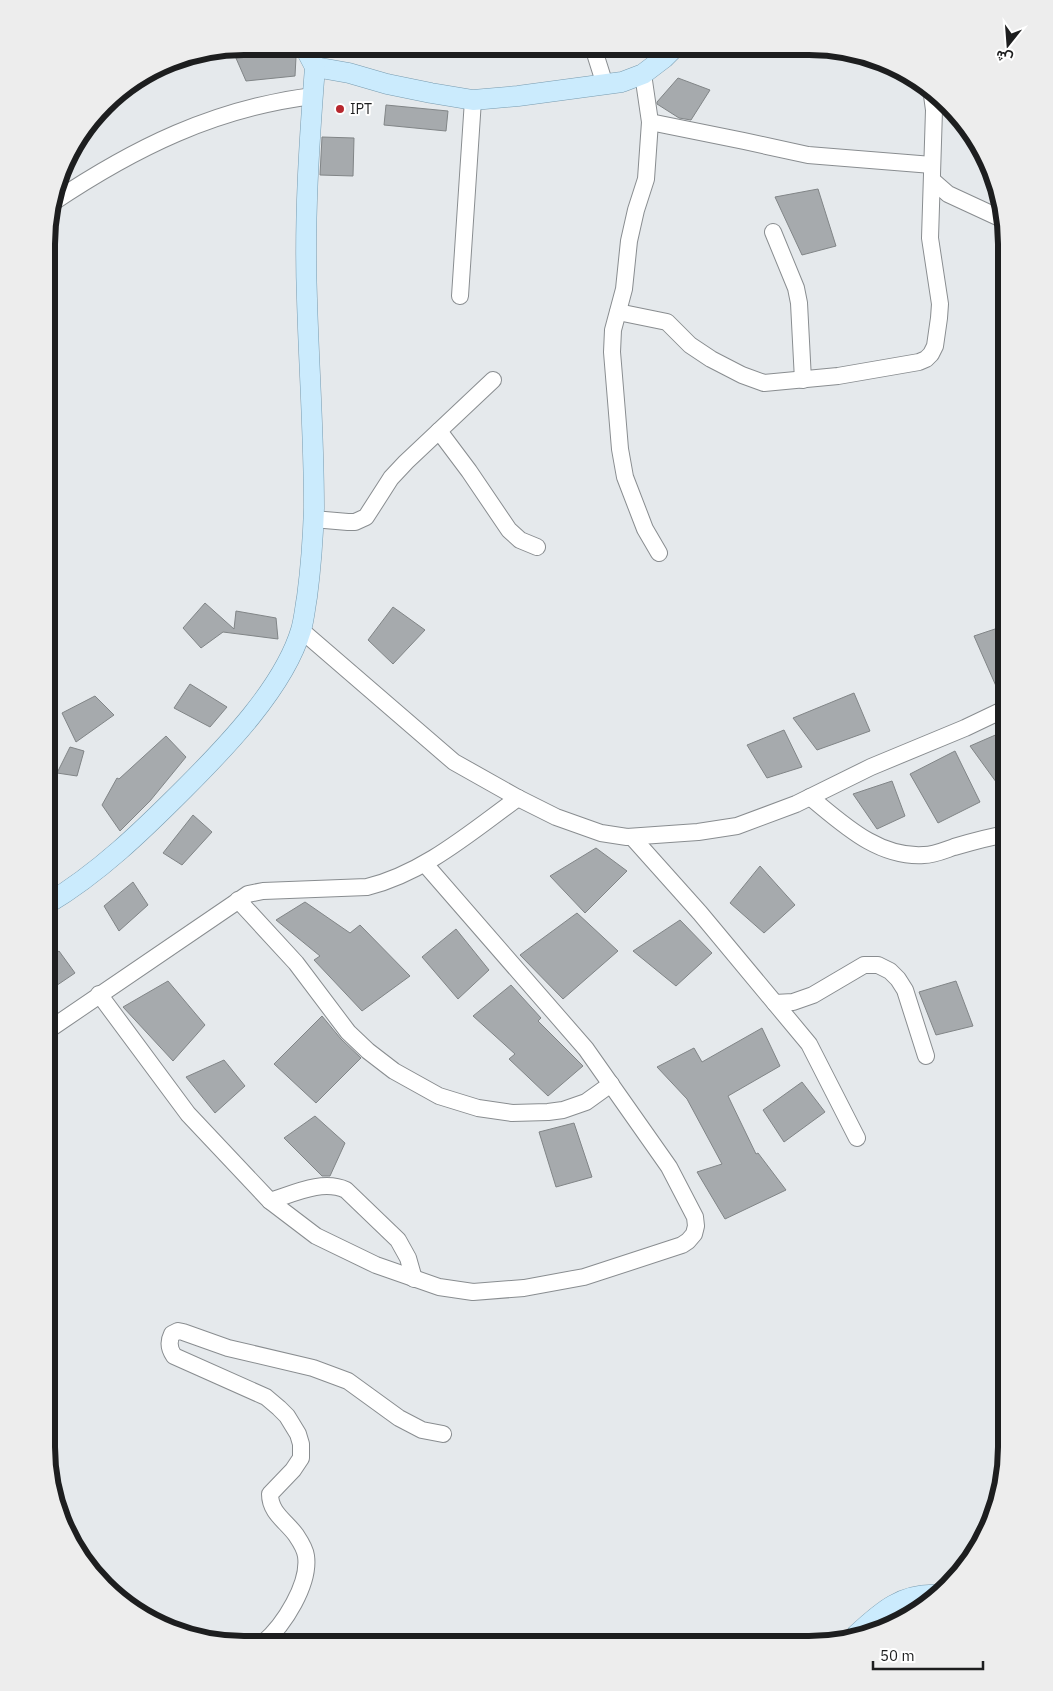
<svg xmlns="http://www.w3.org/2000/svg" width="1053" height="1691" font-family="'IBM Plex Sans',Vazirmatn,sans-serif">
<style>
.building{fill:#a6aaad;stroke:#818587}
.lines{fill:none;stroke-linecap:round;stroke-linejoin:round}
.minor-casing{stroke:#898d90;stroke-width:18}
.major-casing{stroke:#789baf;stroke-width:21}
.minor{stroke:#fff;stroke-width:16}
.major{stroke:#cbebfd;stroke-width:20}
.poi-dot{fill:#b7272e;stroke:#fff;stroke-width:2}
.labels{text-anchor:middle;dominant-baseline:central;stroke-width:4;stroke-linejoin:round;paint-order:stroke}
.poi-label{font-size:14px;fill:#1d1e1f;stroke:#fff;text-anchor:start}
.rim{fill:none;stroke:#1d1e1f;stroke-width:6}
</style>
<rect width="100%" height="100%" fill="#e5e9ec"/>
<g class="building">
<polygon points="244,46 292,46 296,57 295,76 246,81 232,49"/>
<polygon points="678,78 710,90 691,120 679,118 657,104 657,102"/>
<polygon points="386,105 448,111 446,131 384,125"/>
<polygon points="322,137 354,138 353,176 320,175"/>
<polygon points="818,189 836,246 802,255 775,197"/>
<polygon points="205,603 234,629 236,611 276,618 278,639 223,632 201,648 183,628"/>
<polygon points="393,607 425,630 393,664 368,640"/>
<polygon points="1007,625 1007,680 996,686 974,636"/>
<polygon points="190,684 227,707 210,727 174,708"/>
<polygon points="854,693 870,731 817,750 793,718"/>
<polygon points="95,696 114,715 76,742 62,713"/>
<polygon points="784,730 802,767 767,778 747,745"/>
<polygon points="1007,730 1007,797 970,746"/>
<polygon points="166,736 186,757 150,801 120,831 102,805 117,778 119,779"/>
<polygon points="70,747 84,751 77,776 57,773"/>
<polygon points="955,751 980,802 938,823 910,774"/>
<polygon points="892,781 905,816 877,829 853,794"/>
<polygon points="193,815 212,832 182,865 163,853"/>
<polygon points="596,848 627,871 585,913 550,876"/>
<polygon points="760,866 795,905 764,933 730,903"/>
<polygon points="133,882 148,905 119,931 104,906"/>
<polygon points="305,902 350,933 360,925 410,976 362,1011 314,960 320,956 276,920"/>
<polygon points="577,913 618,951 563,999 520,955"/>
<polygon points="680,920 712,953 676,986 633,951"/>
<polygon points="456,929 489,970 458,999 422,957"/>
<polygon points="59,951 75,973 47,992 47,959"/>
<polygon points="168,981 205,1025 173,1061 123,1007"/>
<polygon points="956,981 973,1026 936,1035 919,992"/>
<polygon points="511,985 541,1018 538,1021 583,1066 548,1096 509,1059 515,1054 473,1016"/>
<polygon points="322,1016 341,1039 361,1058 316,1103 274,1064"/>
<polygon points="762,1028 780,1066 728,1096 756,1154 758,1153 786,1190 725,1219 697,1172 722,1164 687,1099 657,1067 694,1048 702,1062"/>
<polygon points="224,1060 245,1086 215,1113 186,1077"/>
<polygon points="802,1082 825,1112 784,1142 763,1110"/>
<polygon points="315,1116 345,1143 330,1176 322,1176 284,1138"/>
<polygon points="574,1123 592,1177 556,1187 539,1132"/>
</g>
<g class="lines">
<g class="minor-casing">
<g id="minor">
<polyline points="593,47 605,85"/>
<polyline points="643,74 650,122 646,179 636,210 629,241 624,289 613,330 612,352 620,449 625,477 645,529 659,553"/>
<polyline points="650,122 744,141 808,155 932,165"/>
<polyline points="932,180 948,194 1002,219"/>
<path d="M52,203C134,148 215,108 313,96"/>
<polyline points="773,232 796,288 799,303 803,380"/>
<polyline points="460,296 473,100"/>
<polyline points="618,312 667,322 690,345 711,359 742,375 764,383 838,376 919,362 926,359 931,354 935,346 939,318 940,304 930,238 934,110 931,88"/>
<polyline points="439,431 469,471 509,530 520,540 537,547"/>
<polyline points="313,519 348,522 355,522 366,517 391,478 406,462 493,380"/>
<polyline points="301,630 454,762 518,798 556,817 601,833 627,837 698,832 737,826 796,804 871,767 965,728 1007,708"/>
<path d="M810,797C843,824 878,858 924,855C934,855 945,850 954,847C971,842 989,837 1007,834"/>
<polyline points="632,837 700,913 809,1044 857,1138"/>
<polyline points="238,900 296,963 348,1032 368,1051 394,1071 439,1096 478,1108 512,1113 548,1112 563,1110 586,1102 611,1084"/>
<polyline points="99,994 188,1114 270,1201 316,1236 376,1265 439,1287 473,1292 524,1288 584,1277 682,1245 688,1241 694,1234 696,1226 695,1217 669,1167 586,1049 425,864"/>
<polyline points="775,1003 793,1002 813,995 864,965 878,965 890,971 898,979 905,990 926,1056"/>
<path d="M47,1031L248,894L263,891L367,887C424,873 471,832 518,798"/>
<path d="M270,1201C293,1194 322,1179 346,1190L398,1240L408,1258L414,1279"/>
<path d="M263,1643C284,1625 310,1584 306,1556C305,1548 300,1541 296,1535C286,1521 270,1513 270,1494L293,1470L301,1458V1444L298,1434L287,1416L279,1408L266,1397L174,1356C169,1349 168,1342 172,1334L178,1331L183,1332L228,1348L313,1368L348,1381L399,1418L422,1430L443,1434"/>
</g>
</g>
<g class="major-casing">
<g id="major">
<polyline points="315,67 349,73 387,84 431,93 473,100 518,96 622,82 643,74 664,58 674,48"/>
<path d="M47,904C99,873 142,831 184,789C226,747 284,687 301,630C304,620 305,608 307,597C311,567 313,538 314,508C314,438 309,369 307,299C304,222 309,144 315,67L304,46"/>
<path d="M856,1635C881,1612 901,1593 938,1595"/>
</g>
</g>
<use href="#minor" class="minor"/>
<use href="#major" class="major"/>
</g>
<circle class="poi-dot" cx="340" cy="109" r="5"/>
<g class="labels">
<g class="poi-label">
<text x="350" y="109">IPT</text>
</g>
</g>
<path d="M0 0H1053V1691H0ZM244 55H809A189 189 0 0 1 998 244V1447A189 189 0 0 1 809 1636H244A189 189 0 0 1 55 1447V244A189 189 0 0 1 244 55Z" fill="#ededed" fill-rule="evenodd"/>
<path class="rim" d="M244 55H809A189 189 0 0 1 998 244V1447A189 189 0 0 1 809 1636H244A189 189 0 0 1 55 1447V244A189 189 0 0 1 244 55Z"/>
<g transform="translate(1008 45) rotate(197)" stroke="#ffffff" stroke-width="4" paint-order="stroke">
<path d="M0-4L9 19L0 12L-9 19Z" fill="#1d1e1f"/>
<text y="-8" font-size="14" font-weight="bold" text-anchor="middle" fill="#1d1e1f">ش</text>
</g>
<path d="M873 1661v8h110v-8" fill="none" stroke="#1d1e1f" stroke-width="2.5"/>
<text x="880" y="1661" font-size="15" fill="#1d1e1f" stroke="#ffffff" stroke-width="4" paint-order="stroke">50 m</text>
</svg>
